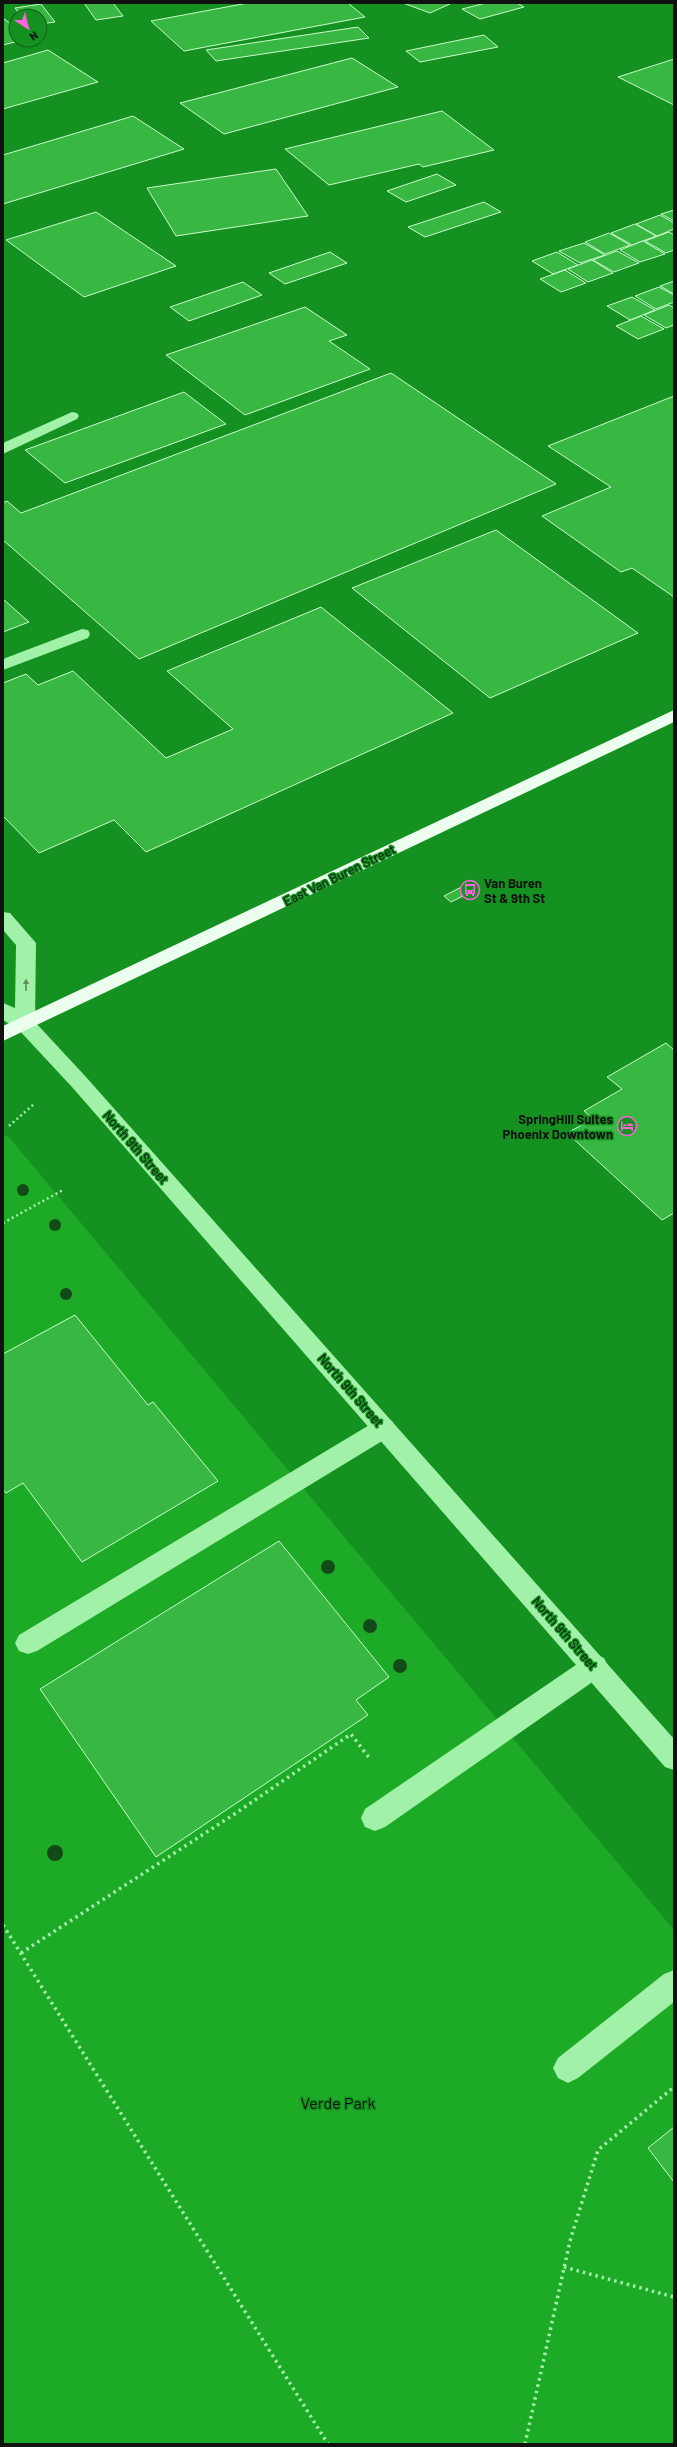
<svg xmlns="http://www.w3.org/2000/svg" width="677" height="2447" font-family="Barlow,sans-serif">
<style>
.green{fill:#1dab27}
.building{fill:#38b843;stroke:#c9fccd}
.lines{fill:none;stroke-linecap:round;stroke-linejoin:round}
.path-far1{stroke:#a2f1a8;stroke-width:2.5;stroke-dasharray:2 3;stroke-linecap:butt}
.path{stroke:#a2f1a8;stroke-width:3.5;stroke-dasharray:2.5 4;stroke-linecap:butt}
.lane{fill:#a2f1a8;fill-rule:evenodd}
.street{fill:#a2f1a8;fill-rule:evenodd}
.primary{fill:#ecffee;fill-rule:evenodd}
.tree{fill:#124b18}
.oneway{fill:#618c64}
.labels{text-anchor:middle;dominant-baseline:central;stroke-width:3;stroke-linejoin:round;paint-order:stroke}
.street-label{font-size:13px;fill:#111;stroke:#149120}
.poi-label{font-size:13px;font-weight:bold;fill:#111;stroke:#149120;text-anchor:start}
.near-park-label{font-size:16px;fill:#111;stroke:#149120}
</style>
<rect width="100%" height="100%" fill="#149120"/>
<polygon class="green" points="7,1135 674,1930 674,2444 3,2444 3,1137"/>
<g class="building">
<polygon points="84,3 113,3 123,16 96,20"/>
<polygon points="248,3 348,3 365,17 184,51 151,21"/>
<polygon points="403,3 452,3 430,13"/>
<polygon points="486,3 517,3 524,7 480,19 462,9"/>
<polygon points="41,4 55,22 40,24 40,16 21,16 15,8"/>
<polygon points="3,18 16,28 16,40 23,40 3,45"/>
<polygon points="358,27 369,38 216,61 206,50"/>
<polygon points="484,35 498,47 420,62 406,51"/>
<polygon points="48,50 98,82 3,109 3,63"/>
<polygon points="352,58 398,87 224,134 180,103"/>
<polygon points="674,59 674,105 618,77"/>
<polygon points="442,111 494,150 423,167 419,164 329,185 285,149"/>
<polygon points="133,116 184,149 3,204 3,155"/>
<polygon points="276,169 308,216 176,236 147,188"/>
<polygon points="437,174 456,185 406,202 387,191"/>
<polygon points="484,202 501,212 425,237 408,227"/>
<polygon points="674,210 674,221 661,214"/>
<polygon points="96,212 176,266 84,297 6,240"/>
<polygon points="660,215 674,223 674,229 657,236 636,224"/>
<polygon points="635,224 656,236 632,245 611,233"/>
<polygon points="669,232 674,235 674,250 666,253 645,241"/>
<polygon points="609,233 630,245 605,254 585,242"/>
<polygon points="643,241 665,254 640,262 620,250"/>
<polygon points="584,243 605,255 580,263 559,251"/>
<polygon points="617,251 639,263 614,272 593,260"/>
<polygon points="330,252 347,263 285,284 269,273"/>
<polygon points="557,252 578,265 553,274 532,261"/>
<polygon points="592,260 613,273 588,282 568,269"/>
<polygon points="565,270 586,283 561,292 540,279"/>
<polygon points="674,281 674,294 660,286"/>
<polygon points="243,282 262,295 189,321 170,307"/>
<polygon points="659,287 674,295 674,302 656,309 635,296"/>
<polygon points="632,297 655,310 630,320 607,306"/>
<polygon points="669,305 674,308 674,325 666,328 644,315"/>
<polygon points="305,307 347,335 329,341 370,369 245,415 166,355"/>
<polygon points="641,316 664,329 638,339 616,326"/>
<polygon points="391,373 556,484 139,659 3,540 3,503 7,501 21,513"/>
<polygon points="184,392 226,424 65,483 25,450"/>
<polygon points="674,396 674,597 632,568 621,572 542,516 611,487 548,446"/>
<polygon points="496,530 638,633 490,698 352,588"/>
<polygon points="3,599 29,622 3,632"/>
<polygon points="321,607 453,713 146,852 114,820 39,853 3,816 3,683 26,674 38,685 73,671 166,758 233,729 167,671"/>
<polygon points="471,882 479,888 451,902 444,896"/>
<polygon points="666,1043 674,1050 674,1213 662,1220 567,1133 593,1119 584,1111 622,1089 607,1077"/>
<polygon points="75,1315 148,1405 153,1402 218,1481 82,1562 23,1483 6,1493 3,1489 3,1354"/>
<polygon points="279,1541 389,1677 356,1700 368,1715 156,1857 40,1689"/>
<polygon points="674,2127 674,2182 648,2148"/>
</g>
<g class="lines">
<g class="path-far1">
<polyline points="9,1126 34,1104"/>
<polyline points="3,1223 63,1190"/>
</g>
<g class="path">
<polyline points="3,1925 328,2444"/>
<polyline points="21,1953 236,1813 351,1734 370,1759"/>
<polyline points="564,2267 674,2297"/>
<polyline points="525,2444 570,2241 598,2150 674,2087"/>
</g>
<g class="lane">
<polygon points="72,412 77,413 79,416 77,419 3,454 3,443"/>
<polygon points="82,629 88,630 90,634 88,638 3,670 3,659"/>
<polygon points="384,1418 392,1421 396,1428 392,1435 37,1651 28,1654 19,1651 15,1643 19,1635 376,1421"/>
<polygon points="595,1654 604,1658 608,1666 604,1674 385,1827 375,1831 365,1827 361,1818 365,1809 586,1658"/>
<polygon points="674,1970 674,2002 578,2078 568,2083 558,2078 553,2068 558,2058 664,1974"/>
</g>
<polygon class="street" points="3,912 10,913 36,943 35,1022 86,1077 674,1739 674,1770 665,1767 72,1087 18,1029 3,1020 3,1003 15,1008 16,945 3,930"/>
<polygon class="primary" points="674,710 674,722 3,1041 3,1026"/>
</g>
<g class="tree">
<circle cx="23" cy="1190" r="6"/>
<circle cx="55" cy="1225" r="6"/>
<circle cx="66" cy="1294" r="6"/>
<circle cx="328" cy="1567" r="7"/>
<circle cx="370" cy="1626" r="7"/>
<circle cx="400" cy="1666" r="7"/>
<circle cx="55" cy="1853" r="8"/>
</g>
<defs><path id="oneway-solid" d="M-6-.8H1V-3.2L6.5 0L1 3.2V.8H-6Z"/></defs>
<use class="oneway" href="#oneway-solid" transform="translate(26 985) rotate(-89)"/>
<defs>
<g id="bus-ring" transform="scale(1)"><circle r="9.5" fill="#149120" stroke="#ff62da" stroke-width="1.5"/><path d="M-5-6H5V4H4V6H2V4H-2V6H-4V4H-5ZM-3.5-4V0h7V-4ZM-3.5 1.2v1.5H-2V1.2ZM2 1.2v1.5H3.5V1.2Z" fill="#ff62da"/></g>
<g id="hotel-ring" transform="scale(1)"><circle r="9.5" fill="#149120" stroke="#ff62da" stroke-width="1.5"/><path d="M-6-4.5h1.5V1H6V5H4.5V3h-9V5H-6ZM-4 0a1.8 1.8 0 1 1 3.6 0ZM.5 0V-2.5h3Q6-2.5 6 0Z" fill="#ff62da"/></g>
</defs>
<g fill-rule="evenodd">
<use href="#bus-ring" x="470" y="890"/>
<use href="#hotel-ring" x="627" y="1126"/>
</g>
<g class="labels">
<g class="street-label">
<text transform="translate(339 875) rotate(-26)">East Van Buren Street</text>
<text transform="translate(136 1147) rotate(49)">North 9th Street</text>
<text transform="translate(351 1390) rotate(49)">North 9th Street</text>
<text transform="translate(565 1633) rotate(49)">North 9th Street</text>
</g>
<g class="poi-label">
<text x="484" y="883">Van Buren<tspan x="484" dy="15">St &amp; 9th St</tspan></text>
<text x="613" y="1119" text-anchor="end">SpringHill Suites<tspan x="613" dy="15">Phoenix Downtown</tspan></text>
</g>
<g class="near-park-label">
<text x="338" y="2102">Verde Park</text>
</g>
</g>
<rect width="677" height="2447" fill="none" stroke="#111111" stroke-width="8"/>
<g transform="translate(28 28) rotate(144)"><circle r="19" fill="#149120" stroke="#135e1a"/>
<path d="M0-3L7 15L0 10L-7 15Z" fill="#ff62da"/>
<text y="-6" font-size="11" font-weight="bold" text-anchor="middle" fill="#111111">N</text>
</g>
</svg>
